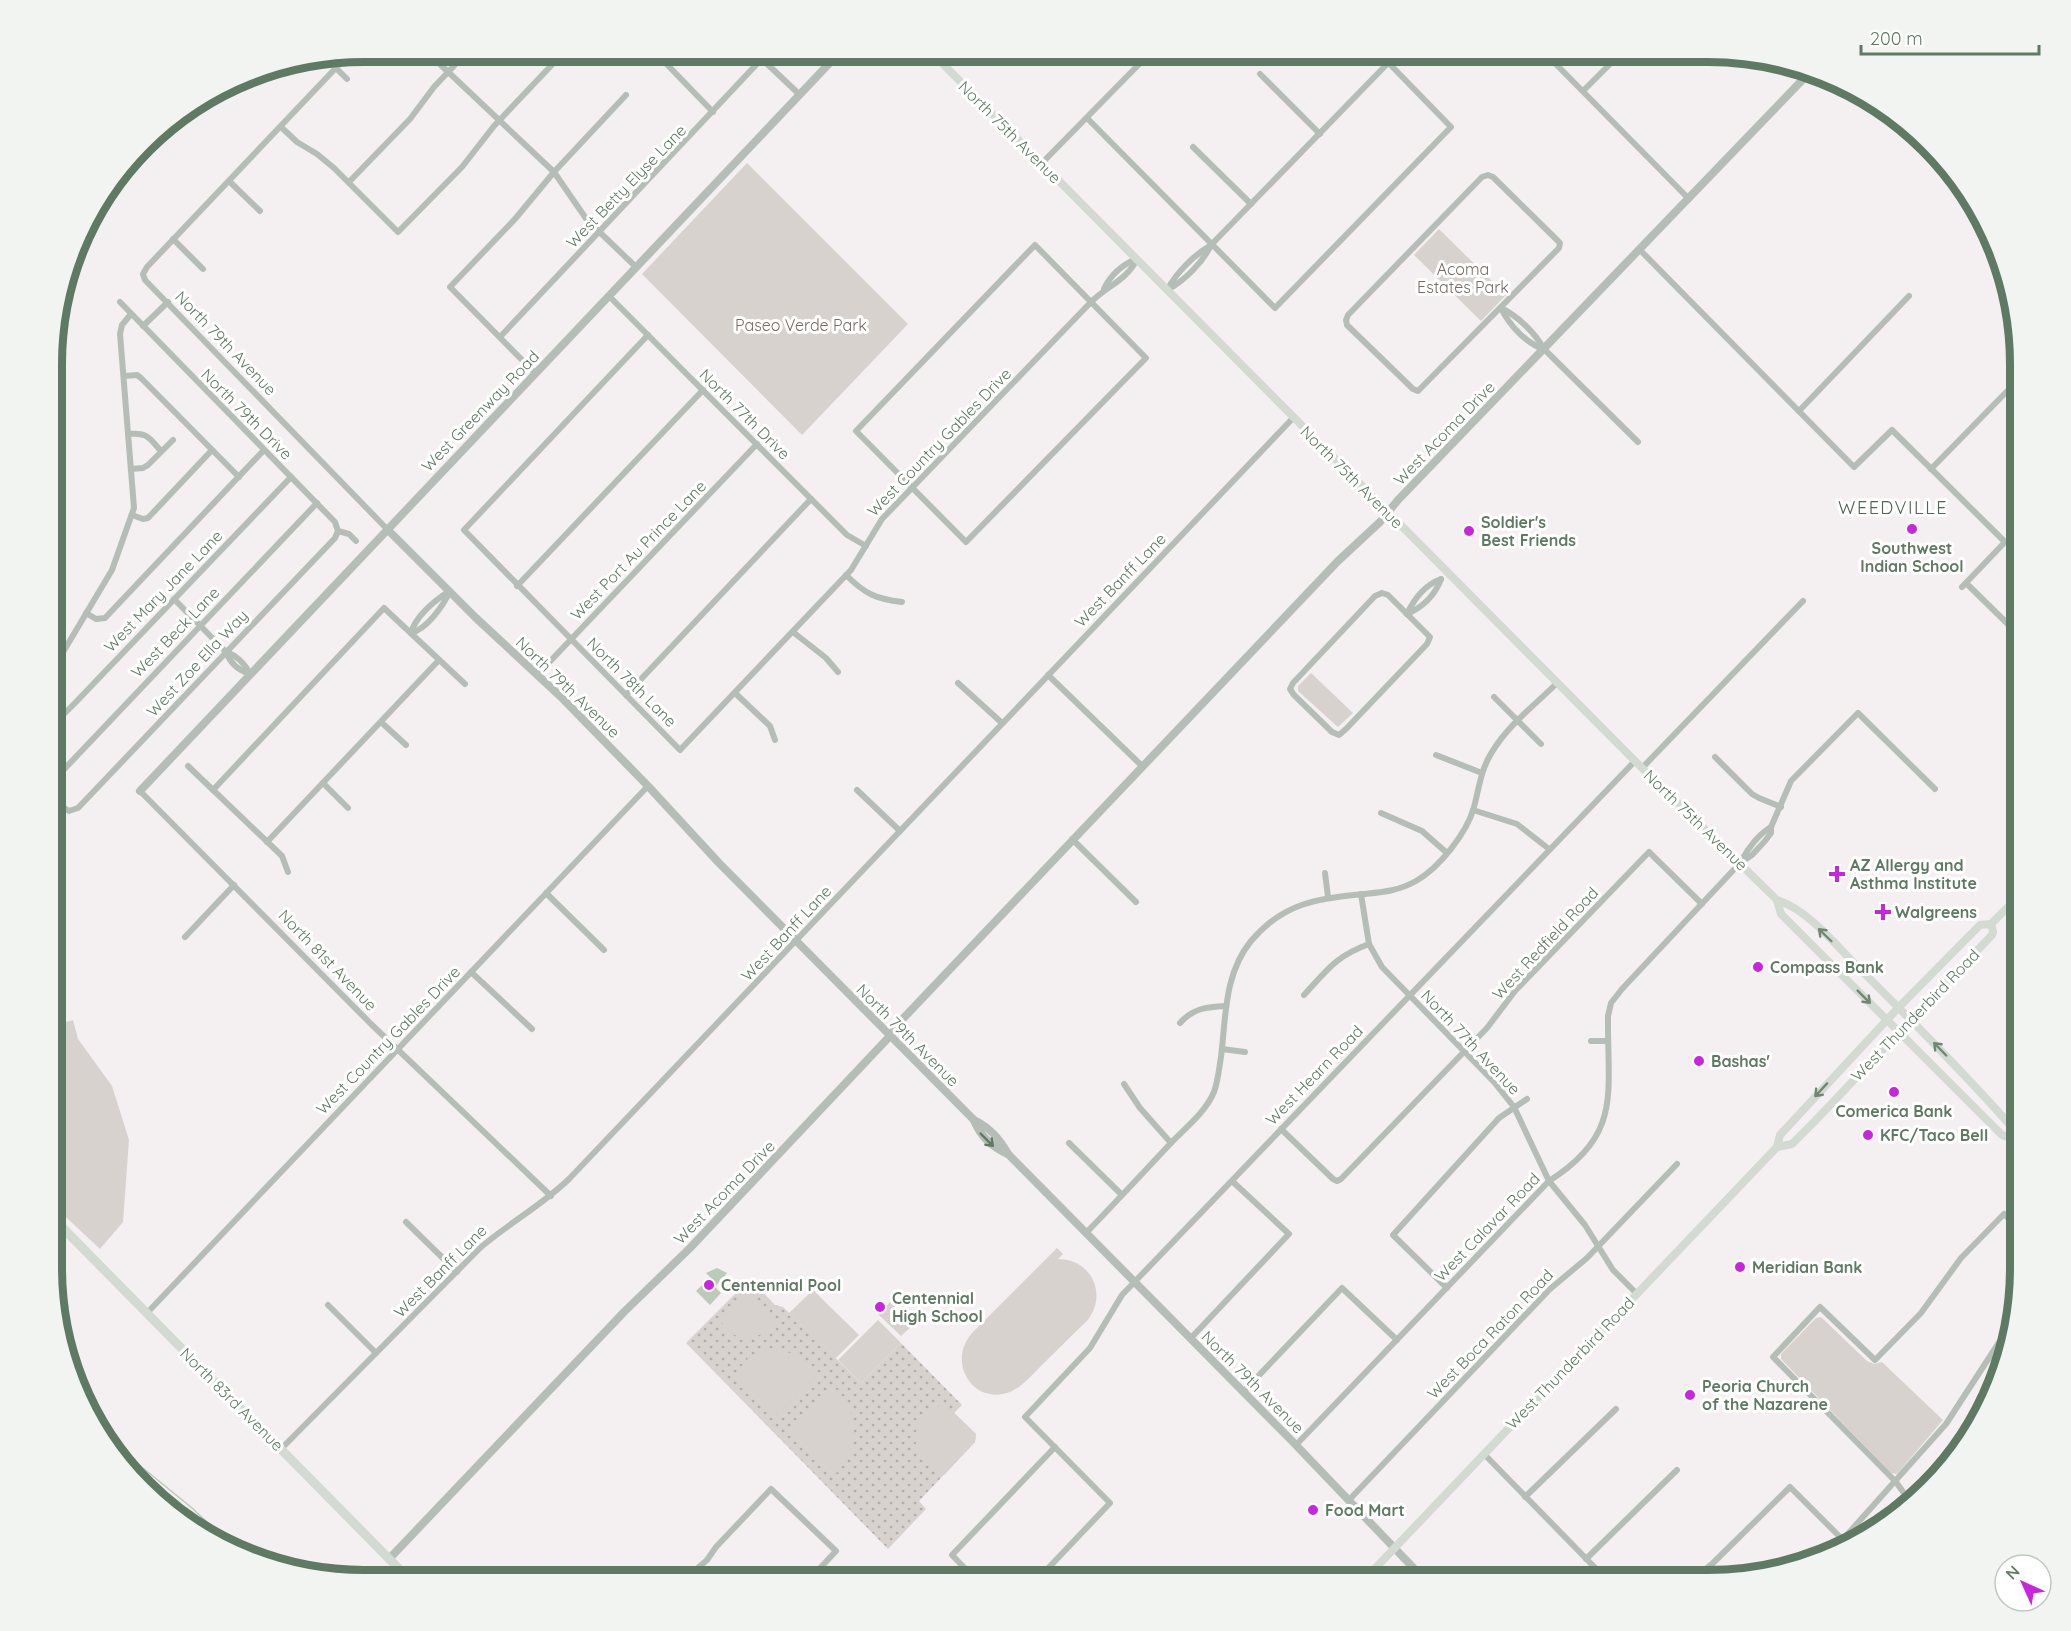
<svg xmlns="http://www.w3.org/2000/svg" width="2071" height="1631" font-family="Quicksand,sans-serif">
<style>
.grass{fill:url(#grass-dots)}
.green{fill:#d8d2cf}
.water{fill:url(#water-ripples)}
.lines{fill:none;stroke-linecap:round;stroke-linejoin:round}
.stream{stroke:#bccaba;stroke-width:1.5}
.minor{stroke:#b5beb6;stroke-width:6}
.tertiary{stroke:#b5beb6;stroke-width:8}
.secondary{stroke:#d2dad2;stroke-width:8}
.primary{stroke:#d2dad2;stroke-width:9}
.oneway{stroke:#708873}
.oneway2{stroke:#5f7a62}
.poi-dot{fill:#c925de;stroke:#fff;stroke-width:2}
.labels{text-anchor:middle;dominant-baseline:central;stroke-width:6;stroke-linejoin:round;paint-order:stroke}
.street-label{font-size:16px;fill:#5f7a62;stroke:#fff}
.park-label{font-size:16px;fill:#776b62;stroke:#fff}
.poi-label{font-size:16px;font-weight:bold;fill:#5f7a62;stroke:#fff;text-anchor:start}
.neighbourhood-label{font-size:18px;letter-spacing:1.5px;fill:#516553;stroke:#fff}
.rim{fill:none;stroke:#5f7a62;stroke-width:8}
</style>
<defs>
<pattern id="grass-dots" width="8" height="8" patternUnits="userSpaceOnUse" patternTransform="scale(1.5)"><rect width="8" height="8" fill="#d8d2cf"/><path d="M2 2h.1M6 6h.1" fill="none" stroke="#b2afab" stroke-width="1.8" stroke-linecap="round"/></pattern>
<pattern id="water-ripples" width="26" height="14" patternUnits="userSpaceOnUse" patternTransform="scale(1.5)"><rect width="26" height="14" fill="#bccaba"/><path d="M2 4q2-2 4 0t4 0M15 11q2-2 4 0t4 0" fill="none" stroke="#9ca99b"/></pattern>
</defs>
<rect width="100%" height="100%" fill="#f4eff1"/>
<polygon class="grass" points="747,1282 753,1282 775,1305 783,1307 861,1383 901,1343 962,1405 954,1413 976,1434 975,1442 919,1501 926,1509 888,1549 686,1343"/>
<g class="green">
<polygon points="747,163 908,324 802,435 642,274"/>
<polygon points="1439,229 1506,295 1481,321 1414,255"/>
<polygon points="1311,673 1353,713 1338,727 1298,691 1298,686"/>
<polygon points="73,1020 78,1039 112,1086 129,1140 123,1222 100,1249 52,1204 52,1026"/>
<path d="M1057,1248L1063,1254L1058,1259C1092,1259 1108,1295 1087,1321C1071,1336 1056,1351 1040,1367C1032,1375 1023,1386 1012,1391C974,1408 945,1362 973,1332Z"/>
<polygon points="813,1290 859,1335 835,1359 789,1313"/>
<path d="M746,1298H751L775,1323C760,1341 733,1344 721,1321Z"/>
<polygon points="890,1302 913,1325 901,1336 878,1314"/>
<polygon points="1821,1317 1867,1361 1874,1364 1882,1362 1943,1420 1897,1474 1891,1473 1781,1359 1781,1354 1816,1318"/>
<polygon points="878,1320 901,1343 861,1383 838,1360"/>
<path d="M763,1350C790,1349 800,1355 816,1376L778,1414H769L733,1377L749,1357Z"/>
<path d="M833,1386C861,1415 860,1448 833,1477L790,1434V1428Z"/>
<polygon points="944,1403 976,1434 975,1442 944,1475 922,1457 916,1445 915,1434 922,1416"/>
</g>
<polygon class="water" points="717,1268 727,1273 715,1287 721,1293 710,1305 696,1291 707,1280 712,1284 714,1281 706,1273"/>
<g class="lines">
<g class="stream">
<polyline points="53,505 61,476 55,448 54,422"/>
<polyline points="111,1442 192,1508 242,1555"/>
</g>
<g class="minor">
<polyline points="426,51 554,172 587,220 636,267"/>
<polyline points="654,51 713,112"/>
<polyline points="1544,52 1689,199"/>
<polyline points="350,53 147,267 143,274 145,280 387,529"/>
<polyline points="762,59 800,95"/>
<polyline points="336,68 347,79"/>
<polyline points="1260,74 1320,134"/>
<polyline points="1583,91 1622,52"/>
<polyline points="1087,118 1275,308 1451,127 1377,51"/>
<polyline points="281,127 297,142 317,154 334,168 398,232 462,167 494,126 565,51"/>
<polyline points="1193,147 1251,204"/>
<polyline points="1041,164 1152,51"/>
<polygon points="1488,175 1493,177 1556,239 1560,243 1559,248 1418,391 1413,389 1347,325 1346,320 1348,315 1482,177"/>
<polyline points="229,181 260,211"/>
<polyline points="349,182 410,119 434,87 468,51"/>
<polyline points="173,239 203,269"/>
<polygon points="1035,245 1146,358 966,542 856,431"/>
<polyline points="1640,250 1854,467 1892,430 2005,542 1962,587"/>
<path d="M1104,289C1110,276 1122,265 1136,259"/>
<path d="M1169,289C1185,280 1203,262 1211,245"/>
<path d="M1167,290C1177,272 1194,255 1211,245L1388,63"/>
<polyline points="609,296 847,535 866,546"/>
<polyline points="120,302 335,522 338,531"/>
<path d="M1501,308C1518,316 1535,333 1544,349L1638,442"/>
<path d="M1501,308C1509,325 1526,343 1543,349"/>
<polyline points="143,326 168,302"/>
<path d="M648,335L464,530L680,750L851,570L882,519L1091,302C1107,286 1127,280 1137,259"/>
<polyline points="500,337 769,51"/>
<polyline points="535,373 450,287 515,219 554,172 626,95"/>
<polyline points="124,376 137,375 141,378 239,477"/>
<polyline points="1799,411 1909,296"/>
<path d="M128,434C148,432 149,438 161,451"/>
<polyline points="131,469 143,468 148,465 173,440"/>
<polyline points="1931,469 2020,378"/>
<polyline points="132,515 143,519 148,518 212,450"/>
<polyline points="338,531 349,534 356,541"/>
<path d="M846,575C865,594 876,599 902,602"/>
<polyline points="1966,583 2020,636"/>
<polyline points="517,586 703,390"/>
<polygon points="1382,593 1388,595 1430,637 1427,644 1346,729 1339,735 1332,732 1294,695 1290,689 1293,683 1375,596"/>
<path d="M174,599L226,652C231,664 238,670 250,674"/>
<polyline points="86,613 96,619 105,618 264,450"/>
<path d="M1407,614C1414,599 1425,585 1441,579"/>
<path d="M1407,614C1423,607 1435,595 1441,579"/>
<polyline points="793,632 826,658 838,672"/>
<path d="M411,633C427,629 443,606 450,591"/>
<path d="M411,633C415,617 434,601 448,592"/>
<path d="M226,652C238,656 245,664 250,674"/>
<polyline points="53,669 112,570 134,508 120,334 122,325 131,314"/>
<polyline points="538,674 757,444"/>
<polyline points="1048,675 1142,766"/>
<polyline points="958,683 1002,723"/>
<polyline points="735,693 770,726 775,740"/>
<polyline points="626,695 811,499"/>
<polyline points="1494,697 1541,744"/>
<polyline points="53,722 57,721 76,702 291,477"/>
<polyline points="381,722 406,745"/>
<polyline points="1436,755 1482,773"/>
<polyline points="1715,757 1752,794 1759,798 1781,807"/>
<polyline points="188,766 282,856 288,872"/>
<polyline points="1642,768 1803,601"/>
<polyline points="53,781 317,503"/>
<polyline points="323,783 348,808"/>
<polyline points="213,790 384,608 465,684"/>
<polyline points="857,790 900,831"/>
<polyline points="140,791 371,1024 551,1196"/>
<polyline points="53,801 69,811 78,808 335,538 338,531"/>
<polyline points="1473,810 1517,824 1549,849"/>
<polyline points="1381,813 1422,831 1447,853"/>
<polyline points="1072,839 1136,902"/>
<polyline points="267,842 439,660"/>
<path d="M1742,860C1748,848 1759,834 1771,827"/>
<polyline points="1325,873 1328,897"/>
<polyline points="546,893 604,950"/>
<polyline points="1361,894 1369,944 1382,967 1494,1082 1514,1107 1549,1181 1585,1225 1613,1270 1636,1293"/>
<polyline points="185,937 234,885"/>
<polyline points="471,972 532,1029"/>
<path d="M1304,995C1327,970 1336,956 1369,944"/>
<path d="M1180,1023C1193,1008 1207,1007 1226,1006"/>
<polyline points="1591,1041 1608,1041"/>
<polyline points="1222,1049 1245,1052"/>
<polyline points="1124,1084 1140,1108 1171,1143"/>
<polyline points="1281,1129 1333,1179 1337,1181 1341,1179 1487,1028 1515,991 1649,852 1702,904"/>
<polyline points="1069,1143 1122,1195"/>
<polyline points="406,1222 457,1272"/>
<path d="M1086,1233C1114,1204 1142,1174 1170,1144C1185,1128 1205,1113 1214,1092C1218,1081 1219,1069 1221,1057C1226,1017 1224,974 1251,941C1283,903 1318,898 1364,894C1384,892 1398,891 1416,881C1439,868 1467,833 1474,807C1479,788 1481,769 1492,752C1508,725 1535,705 1557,683"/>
<polyline points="1447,1288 1393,1235 1499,1118 1527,1099"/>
<polyline points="328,1305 376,1353"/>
<polyline points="147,1313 648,786"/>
<polyline points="1191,1338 1289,1234 1232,1181"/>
<polyline points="1243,1392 1342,1288 1397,1340"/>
<path d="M1296,1445L1549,1181C1623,1135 1607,1092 1608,1016L1611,1003L1622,989L1740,863L1752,855L1765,841L1771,833V827L1791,781L1858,713L1935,789"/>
<path d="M281,1449L480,1248C509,1223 541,1206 569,1179L1294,417"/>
<polyline points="1484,1454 1607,1580"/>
<polyline points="1525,1497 1616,1409"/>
<polyline points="1349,1500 1550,1289 1587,1258 1677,1164"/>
<polyline points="1911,1503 1896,1482 1773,1357 1820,1307 1875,1360 1921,1313 1961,1258 2004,1214 2019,1229"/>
<polyline points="1829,1555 1946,1424 2011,1324"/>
<polyline points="1586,1559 1677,1470"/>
<polyline points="684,1580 707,1560 716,1547 771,1489 836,1551 809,1580"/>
<polyline points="976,1580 952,1555 1055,1447"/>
<polyline points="1037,1580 1110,1503 1025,1417 1090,1348 1122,1295 1635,761"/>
<polyline points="1692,1580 1713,1563 1790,1487 1843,1540"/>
</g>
<g class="tertiary">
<path d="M387,529L476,618L560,696L648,786L719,863L974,1120C989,1127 1000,1139 1008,1154L1293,1442L1425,1580"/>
<polyline points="140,791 841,51"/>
<path d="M974,1120C980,1136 992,1147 1008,1154"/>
<polyline points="389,1559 624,1312 690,1248 890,1036 896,1026 1338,561 1380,522 1398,500 1811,71"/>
</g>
<g class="secondary">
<path d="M930,51L1635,761L1777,900C1808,909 1838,948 1861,970C1912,1021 1963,1072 2011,1126L2013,1139"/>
<polyline points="1777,900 1781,914 2002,1135 2013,1139 2019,1146"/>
<polyline points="1777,1147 1792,1144 1814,1122 1992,935 1993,932 1991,924"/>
<polyline points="1364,1580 1777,1147 1780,1135 1898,1008 1980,925 1991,924 2020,895"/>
</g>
<polyline class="primary" points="52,1215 54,1219 409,1579"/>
</g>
<defs><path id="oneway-shaft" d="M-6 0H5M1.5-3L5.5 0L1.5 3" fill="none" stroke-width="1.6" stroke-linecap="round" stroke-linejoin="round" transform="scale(1.5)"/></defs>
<g class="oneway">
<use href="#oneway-shaft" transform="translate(1825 935) rotate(-136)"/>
<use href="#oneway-shaft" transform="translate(1864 997) rotate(45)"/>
<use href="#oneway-shaft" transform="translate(1940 1049) rotate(-134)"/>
<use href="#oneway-shaft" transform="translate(1821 1090) rotate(133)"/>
</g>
<use class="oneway2" href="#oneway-shaft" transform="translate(987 1140) rotate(45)"/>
<g class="poi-dot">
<circle cx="1912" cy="529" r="6"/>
<circle cx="1469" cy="531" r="6"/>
<path d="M1834 865h6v6h6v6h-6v6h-6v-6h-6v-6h6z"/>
<path d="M1880 903h6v6h6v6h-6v6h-6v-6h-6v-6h6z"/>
<circle cx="1758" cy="967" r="6"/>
<circle cx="1699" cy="1061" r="6"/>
<circle cx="1894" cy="1092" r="6"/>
<circle cx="1868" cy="1135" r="6"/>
<circle cx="1740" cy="1267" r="6"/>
<circle cx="709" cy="1285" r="6"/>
<circle cx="880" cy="1307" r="6"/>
<circle cx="1690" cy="1395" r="6"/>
<circle cx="1313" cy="1510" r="6"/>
</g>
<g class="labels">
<g class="street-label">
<text transform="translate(1010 132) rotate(45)">North 75th Avenue</text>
<text transform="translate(626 186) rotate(-46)">West Betty Elyse Lane</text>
<text transform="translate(226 343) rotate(46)">North 79th Avenue</text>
<text transform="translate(480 411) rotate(-46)">West Greenway Road</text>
<text transform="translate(247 414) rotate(45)">North 79th Drive</text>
<text transform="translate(745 414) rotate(45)">North 77th Drive</text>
<text transform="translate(1444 433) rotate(-46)">West Acoma Drive</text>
<text transform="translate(939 442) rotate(-46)">West Country Gables Drive</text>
<text transform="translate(1352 477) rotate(45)">North 75th Avenue</text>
<text transform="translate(638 550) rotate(-46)">West Port Au Prince Lane</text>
<text transform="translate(1120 580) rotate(-46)">West Banff Lane</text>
<text transform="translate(163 591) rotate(-46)">West Mary Jane Lane</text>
<text transform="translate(175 632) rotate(-46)">West Beck Lane</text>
<text transform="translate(197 663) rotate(-47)">West Zoe Ella Way</text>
<text transform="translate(632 682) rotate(45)">North 78th Lane</text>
<text transform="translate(568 687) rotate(44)">North 79th Avenue</text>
<text transform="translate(1696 820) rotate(44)">North 75th Avenue</text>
<text transform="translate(786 933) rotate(-47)">West Banff Lane</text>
<text transform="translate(1545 943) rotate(-47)">West Redfield Road</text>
<text transform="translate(328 960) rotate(46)">North 81st Avenue</text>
<text transform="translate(1915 1015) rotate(-46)">West Thunderbird Road</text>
<text transform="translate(908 1035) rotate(45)">North 79th Avenue</text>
<text transform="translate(388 1040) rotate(-46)">West Country Gables Drive</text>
<text transform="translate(1471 1042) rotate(47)">North 77th Avenue</text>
<text transform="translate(1314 1075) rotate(-46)">West Hearn Road</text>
<text transform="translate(724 1192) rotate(-46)">West Acoma Drive</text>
<text transform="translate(1487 1227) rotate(-46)">West Calavar Road</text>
<text transform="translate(440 1271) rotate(-45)">West Banff Lane</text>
<text transform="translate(1490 1334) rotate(-46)">West Boca Raton Road</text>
<text transform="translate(1570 1363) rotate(-46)">West Thunderbird Road</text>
<text transform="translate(1253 1382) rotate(45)">North 79th Avenue</text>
<text transform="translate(232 1399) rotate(45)">North 83rd Avenue</text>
</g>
<g class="park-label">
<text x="1463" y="269">Acoma<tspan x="1463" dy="18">Estates Park</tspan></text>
<text x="801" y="325">Paseo Verde Park</text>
</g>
<g class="poi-label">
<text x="1481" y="522">Soldier's<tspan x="1481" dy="18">Best Friends</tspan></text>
<text x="1912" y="548" text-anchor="middle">Southwest<tspan x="1912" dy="18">Indian School</tspan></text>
<text x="1850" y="865">AZ Allergy and<tspan x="1850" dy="18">Asthma Institute</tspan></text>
<text x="1895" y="912">Walgreens</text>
<text x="1770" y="967">Compass Bank</text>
<text x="1711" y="1061">Bashas'</text>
<text x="1894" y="1111" text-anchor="middle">Comerica Bank</text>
<text x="1880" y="1135">KFC/Taco Bell</text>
<text x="1752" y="1267">Meridian Bank</text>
<text x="721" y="1285">Centennial Pool</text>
<text x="892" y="1298">Centennial<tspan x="892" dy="18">High School</tspan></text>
<text x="1702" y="1386">Peoria Church<tspan x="1702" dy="18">of the Nazarene</tspan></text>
<text x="1325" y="1510">Food Mart</text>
</g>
<g class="neighbourhood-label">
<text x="1893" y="507">WEEDVILLE</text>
</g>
</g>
<path d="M0 0H2071V1631H0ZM364 62H1708A302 302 0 0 1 2010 364V1268A302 302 0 0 1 1708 1570H364A302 302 0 0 1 62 1268V364A302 302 0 0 1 364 62Z" fill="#f2f4f2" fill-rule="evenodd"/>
<path class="rim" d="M364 62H1708A302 302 0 0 1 2010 364V1268A302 302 0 0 1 1708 1570H364A302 302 0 0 1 62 1268V364A302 302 0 0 1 364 62Z"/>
<g transform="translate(2023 1583) rotate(315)"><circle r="28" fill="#ffffff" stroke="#bfcac0" stroke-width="1.5"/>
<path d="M0-4.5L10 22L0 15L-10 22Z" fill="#c925de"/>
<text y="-9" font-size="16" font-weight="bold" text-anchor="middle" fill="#5f7a62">N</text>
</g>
<path d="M1861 45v9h178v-9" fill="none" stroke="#5f7a62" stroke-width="3"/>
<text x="1870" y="45" font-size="18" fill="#5f7a62" stroke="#ffffff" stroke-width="4.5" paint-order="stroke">200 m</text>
</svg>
